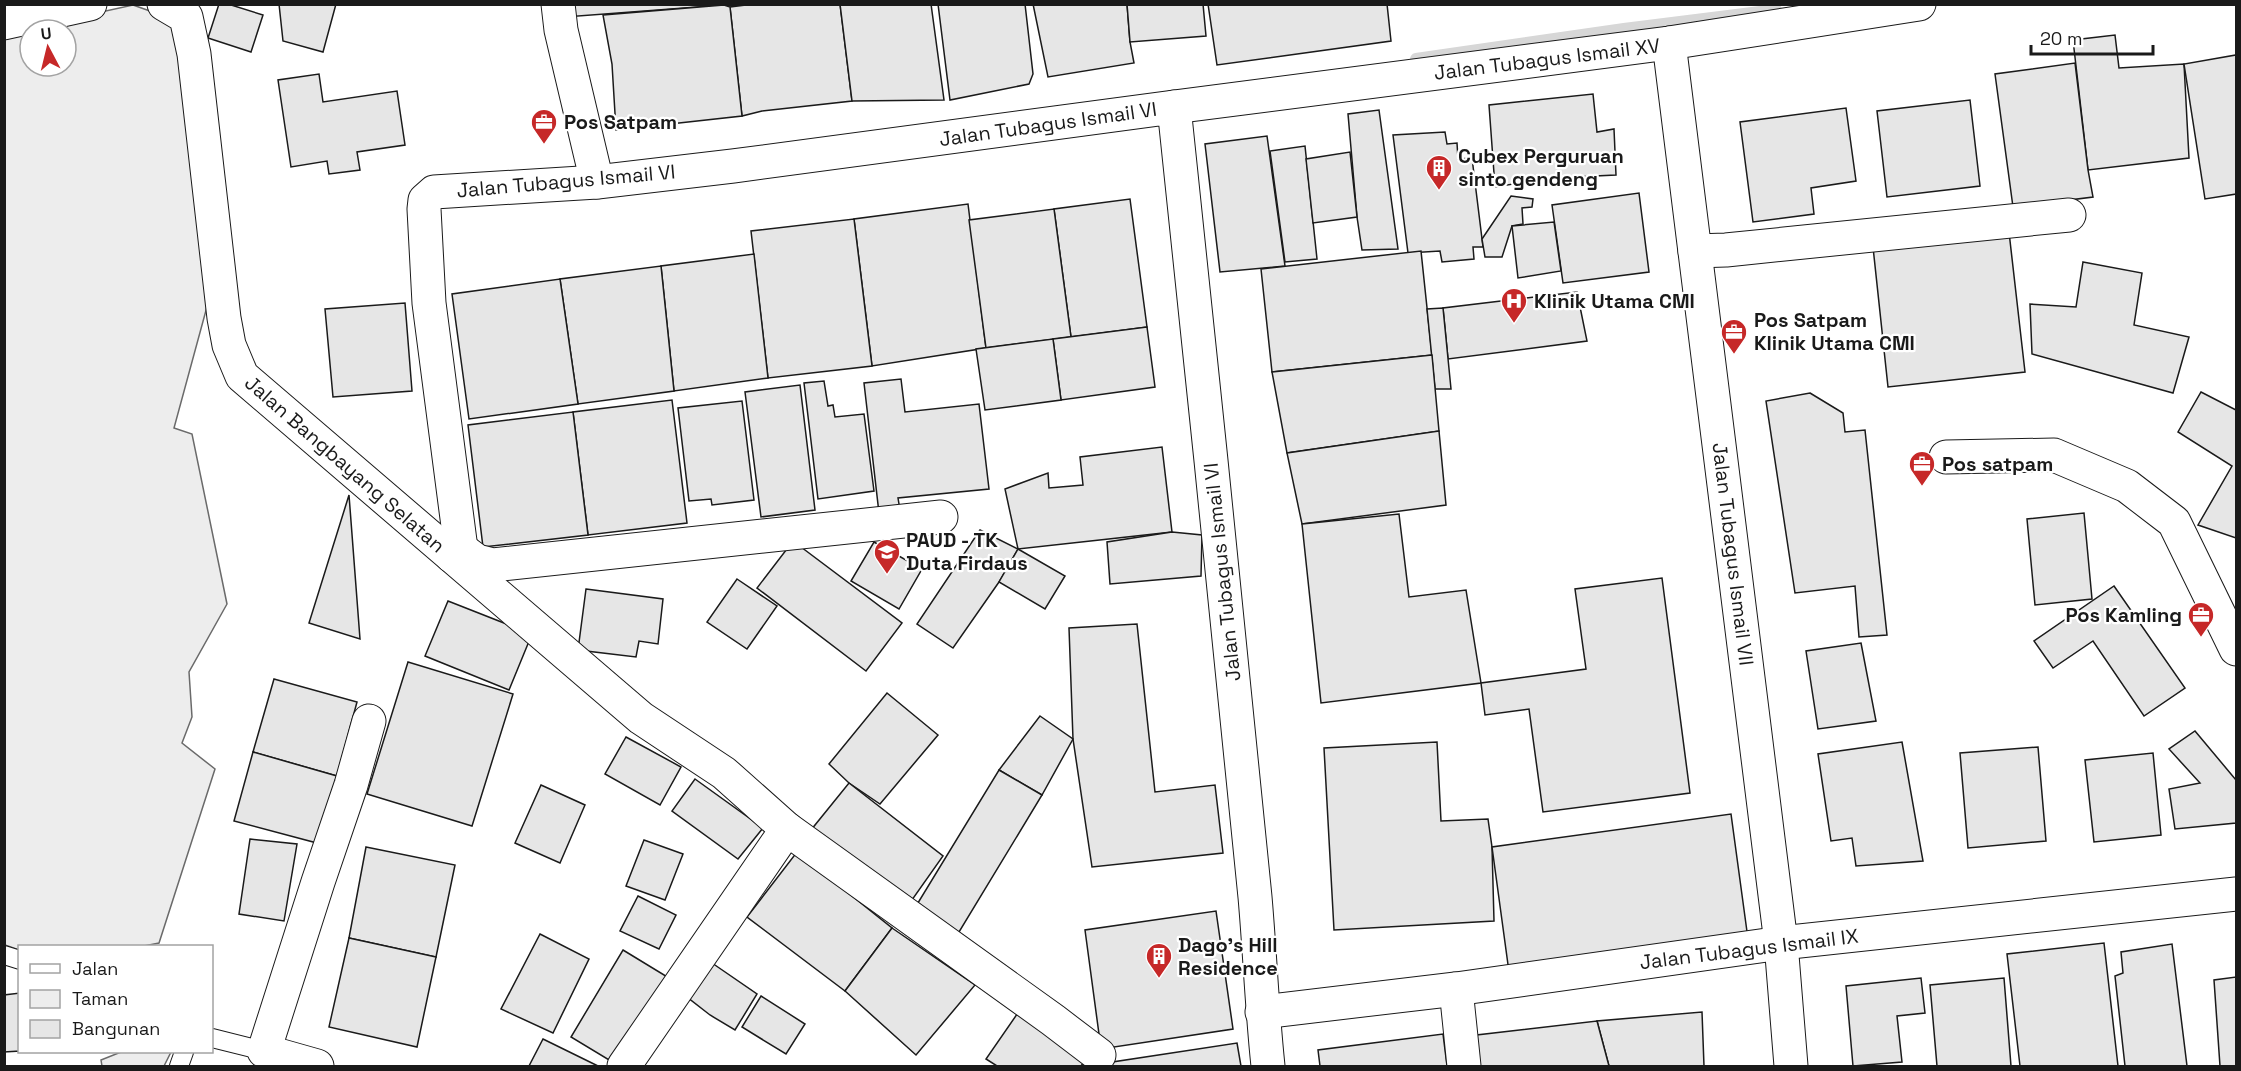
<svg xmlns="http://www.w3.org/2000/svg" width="2241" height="1071" font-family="'Space Grotesk',sans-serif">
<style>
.green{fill:#ededed;stroke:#6a6a6a;stroke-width:1.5;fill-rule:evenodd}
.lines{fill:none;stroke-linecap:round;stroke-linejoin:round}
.stream{stroke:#d7d7d7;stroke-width:12}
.building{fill:#e6e6e6;stroke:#1a1a1a;stroke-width:1.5}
.lane-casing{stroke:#1a1a1a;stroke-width:20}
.street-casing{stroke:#1a1a1a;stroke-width:35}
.lane{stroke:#fff;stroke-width:18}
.street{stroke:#fff;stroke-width:33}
.labels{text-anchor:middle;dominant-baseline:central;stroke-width:4.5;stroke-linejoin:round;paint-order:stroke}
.street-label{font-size:20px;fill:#1a1a1a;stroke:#fff}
.poi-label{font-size:20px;font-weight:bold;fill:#1a1a1a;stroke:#fff;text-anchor:start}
</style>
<rect width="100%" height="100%" fill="#fff"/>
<g class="green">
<path d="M133,5L164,16L182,27L211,292L174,428L192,434L227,604L189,672L192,717L182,743L215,769L159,943L144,946H20L19,950L5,945V33ZM30,30H66V66H30Z"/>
<polygon points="121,1052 171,1052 164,1066 102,1066 101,1060"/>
</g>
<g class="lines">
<polyline class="stream" points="1416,59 1624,29 1776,10"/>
</g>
<g class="building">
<polygon points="219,4 228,4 263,15 251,52 208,38"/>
<polygon points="279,4 336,4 323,52 283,41"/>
<polygon points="567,4 724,4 724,5 565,17"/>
<polygon points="754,4 840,4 852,101 762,111 742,116 730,7"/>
<polygon points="840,4 931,4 944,100 852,101"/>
<polygon points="938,4 1025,4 1033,74 1029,84 950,100"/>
<polygon points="1033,4 1127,4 1130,42 1134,63 1048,77"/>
<polygon points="1127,4 1203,4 1206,36 1130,42"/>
<polygon points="1208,4 1387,4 1391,41 1217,65"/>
<polygon points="724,5 730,7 742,116 616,130 612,64 603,15"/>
<polygon points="2115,35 2119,68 2184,64 2189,158 2088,170 2073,40"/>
<polygon points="2236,55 2236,194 2205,199 2184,64"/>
<polygon points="2075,63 2088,170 2093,197 2013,207 1995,74"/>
<polygon points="319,74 323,102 397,91 405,145 357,152 360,170 329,174 327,161 291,167 278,80"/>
<polygon points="1593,94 1597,132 1614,129 1616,175 1552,178 1495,187 1489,105"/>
<polygon points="1970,100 1980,186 1887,197 1877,111"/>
<polygon points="1846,108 1856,181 1811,188 1814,214 1753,222 1740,122"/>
<polygon points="1379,110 1398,249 1362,250 1357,217 1348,114"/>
<polygon points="1445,132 1447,144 1457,143 1458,159 1472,158 1483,247 1473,247 1474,259 1442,262 1440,251 1408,253 1393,135"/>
<polygon points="1267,136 1285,266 1220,272 1205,144"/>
<polygon points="1305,146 1317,259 1285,262 1270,151"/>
<polygon points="1350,152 1357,217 1313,223 1306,159"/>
<polygon points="1639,193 1649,272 1563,283 1552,205"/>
<polygon points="1511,196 1533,199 1532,207 1522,208 1523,224 1512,226 1502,257 1485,257 1482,239"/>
<polygon points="1130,199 1147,327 1071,337 1054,209"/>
<polygon points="968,204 986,348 872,366 854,219"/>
<polygon points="1054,209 1071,337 986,348 969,220"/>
<polygon points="854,219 872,366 768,378 751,231"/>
<polygon points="1554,222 1561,271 1518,278 1512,226"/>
<polygon points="2009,232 2025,372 1888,387 1873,247"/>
<polygon points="1421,251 1432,355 1272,372 1261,269"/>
<polygon points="754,254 768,378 674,391 661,266"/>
<polygon points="2083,262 2142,273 2134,325 2189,337 2173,393 2032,354 2030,304 2076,307"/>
<polygon points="661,266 674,391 578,404 560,279"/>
<polygon points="560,279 578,404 469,419 452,294"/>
<polygon points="1577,292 1587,341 1448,359 1443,308"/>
<polygon points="405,303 412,391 333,397 325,309"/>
<polygon points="1443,308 1451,389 1435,389 1427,309"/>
<polygon points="1147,327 1155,387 1061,400 1053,339"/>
<polygon points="1053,339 1061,400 985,410 976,349"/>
<polygon points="1432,355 1439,431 1287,453 1272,372"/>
<polygon points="901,379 905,412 979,404 989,489 898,498 900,510 879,513 864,383"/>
<polygon points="824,381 828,406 833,405 835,417 864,414 874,491 818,499 804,383"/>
<polygon points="800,385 815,510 761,517 745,392"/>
<polygon points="2201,392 2236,410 2236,538 2198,525 2232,466 2178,432"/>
<polygon points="1810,393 1843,413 1845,432 1865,430 1887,635 1859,637 1855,586 1795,593 1766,401"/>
<polygon points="672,400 687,523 588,535 573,412"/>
<polygon points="742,401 754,500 712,505 711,499 689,501 678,408"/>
<polygon points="573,412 588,535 483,547 468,425"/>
<polygon points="1439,431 1446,505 1302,524 1287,453"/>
<polygon points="1162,447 1172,532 1018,549 1005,489 1048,473 1049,488 1083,485 1080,457"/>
<polygon points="349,495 360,639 309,623"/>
<polygon points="2084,513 2092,599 2035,605 2027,519"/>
<polygon points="1399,514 1409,597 1466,590 1481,683 1321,703 1302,524"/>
<polygon points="980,530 1018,549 999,582 953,648 917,624"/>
<polygon points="1172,532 1202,535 1201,576 1110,584 1107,542"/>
<polygon points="793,541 902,623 866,671 757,588"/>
<polygon points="874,542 922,569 899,609 851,581"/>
<polygon points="1018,549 1065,576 1045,609 999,582"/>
<polygon points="1662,578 1690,793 1543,812 1529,709 1485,715 1481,683 1586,669 1575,589"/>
<polygon points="737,579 777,606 747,649 707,622"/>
<polygon points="2114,586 2185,688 2144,716 2093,641 2053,668 2034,641"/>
<polygon points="586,589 663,599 658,644 639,641 636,657 578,650"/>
<polygon points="448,601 532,634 509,690 425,656"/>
<polygon points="1137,624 1155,792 1215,785 1223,853 1092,867 1073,739 1069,628"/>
<polygon points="1861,643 1876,721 1818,729 1806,651"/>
<polygon points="408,662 513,694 472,826 367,794"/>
<polygon points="274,679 357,702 337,776 253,752"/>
<polygon points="887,693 938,735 880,804 849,783 829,764"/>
<polygon points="1040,716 1073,739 1042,795 999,770"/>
<polygon points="2195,731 2236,780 2236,823 2175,829 2169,789 2200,783 2169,749"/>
<polygon points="626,737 681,767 660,805 605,774"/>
<polygon points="1437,742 1441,821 1488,819 1492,847 1494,921 1334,930 1324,748"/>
<polygon points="1902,742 1923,861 1856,866 1852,838 1831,841 1818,754"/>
<polygon points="2038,747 2046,841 1968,848 1960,753"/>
<polygon points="253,752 337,776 317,843 234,821"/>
<polygon points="2153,753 2161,835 2094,842 2085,760"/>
<polygon points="999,770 1042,795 956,937 913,911"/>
<polygon points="695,779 763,828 738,859 672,811"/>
<polygon points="849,783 943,856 907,907 811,830"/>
<polygon points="541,785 585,805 560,863 515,843"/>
<polygon points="1731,814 1748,939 1509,972 1492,847"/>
<polygon points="250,839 297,844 284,921 239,914"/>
<polygon points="644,840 683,854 665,900 626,886"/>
<polygon points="366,847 455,865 436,957 349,938"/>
<polygon points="797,852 892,928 845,991 747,917"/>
<polygon points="638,896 676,915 659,949 620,931"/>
<polygon points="1216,911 1233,1029 1101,1049 1085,930"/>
<polygon points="892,928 975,985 916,1055 845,991"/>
<polygon points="540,934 589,959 553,1033 501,1009"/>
<polygon points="349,938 436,957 417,1047 329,1027"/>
<polygon points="2104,943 2118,1066 2020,1066 2007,954"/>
<polygon points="2172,944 2187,1066 2125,1066 2115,976 2123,973 2121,952"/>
<polygon points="623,950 674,981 619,1066 571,1037"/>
<polygon points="712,963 757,994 735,1030 710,1015 687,997"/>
<polygon points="2236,977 2236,1066 2220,1066 2214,980"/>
<polygon points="1921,978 1925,1013 1897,1016 1902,1062 1853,1066 1846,986"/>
<polygon points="2004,978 2011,1066 1937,1066 1930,985"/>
<polygon points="20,993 20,1051 4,1052 4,995"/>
<polygon points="761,996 805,1024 786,1054 742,1027"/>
<polygon points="1022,1007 1090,1054 1081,1066 997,1066 986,1059"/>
<polygon points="1702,1012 1704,1066 1609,1066 1597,1021"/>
<polygon points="1597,1021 1609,1066 1471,1066 1468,1036"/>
<polygon points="1443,1034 1447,1066 1320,1066 1318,1050"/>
<polygon points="543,1039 598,1066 529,1066"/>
<polygon points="1237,1043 1241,1066 1106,1066 1106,1063"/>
</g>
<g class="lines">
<g class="lane-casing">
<g id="lane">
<polyline points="4,955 20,960"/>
<polyline points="212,1038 264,1051"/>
<polyline points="179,1066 184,1052"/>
</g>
</g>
<g class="street-casing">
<g id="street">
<polyline points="164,4 186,17 194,54 224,318 229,345 242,376 641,718 724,773 787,829 1053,1020 1099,1055"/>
<polyline points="558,4 561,30 597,182"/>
<polyline points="4,23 90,4"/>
<polyline points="1669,43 1781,943 1791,1066"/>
<polyline points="1174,107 1669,43 1919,4"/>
<polyline points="1695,251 1726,250 2069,215"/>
<polyline points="1946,457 2054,455 2127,486 2174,522 2236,649"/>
<polyline points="461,549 477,561 493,565 941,517"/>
<path d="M452,556L461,549L429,303L424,209L425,200L434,192L597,182L733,166L1174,107C1202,370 1229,634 1255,897C1260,954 1262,1010 1268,1066"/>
<polyline points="1456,989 1464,1066"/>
<polyline points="1262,1012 1456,989 1781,943 2236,894"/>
<polyline points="317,1066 264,1051 318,882 351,785 369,721"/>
<polyline points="624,1066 787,829"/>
</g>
</g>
<use href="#lane" class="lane"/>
<use href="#street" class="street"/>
</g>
<defs>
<g id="office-pin" transform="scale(1.35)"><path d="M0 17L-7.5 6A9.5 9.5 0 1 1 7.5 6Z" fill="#c62828" stroke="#fff"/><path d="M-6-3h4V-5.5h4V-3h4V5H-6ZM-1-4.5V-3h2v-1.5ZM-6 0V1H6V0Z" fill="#fff"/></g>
<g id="building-pin" transform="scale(1.35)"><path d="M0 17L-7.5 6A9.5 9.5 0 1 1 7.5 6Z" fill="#c62828" stroke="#fff"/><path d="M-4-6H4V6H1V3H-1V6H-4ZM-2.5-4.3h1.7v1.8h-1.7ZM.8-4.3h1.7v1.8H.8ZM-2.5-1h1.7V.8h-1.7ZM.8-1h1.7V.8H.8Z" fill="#fff"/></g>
<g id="hospital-pin" transform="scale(1.35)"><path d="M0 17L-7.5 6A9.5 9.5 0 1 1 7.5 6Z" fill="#c62828" stroke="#fff"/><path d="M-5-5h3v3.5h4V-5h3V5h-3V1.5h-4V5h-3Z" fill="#fff"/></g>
<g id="school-pin" transform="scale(1.35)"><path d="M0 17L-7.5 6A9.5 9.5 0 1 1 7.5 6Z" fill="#c62828" stroke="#fff"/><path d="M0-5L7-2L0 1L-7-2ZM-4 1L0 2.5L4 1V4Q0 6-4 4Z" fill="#fff"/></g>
</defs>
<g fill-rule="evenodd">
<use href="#office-pin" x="544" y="122"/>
<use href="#building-pin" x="1439" y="168"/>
<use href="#hospital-pin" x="1514" y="301"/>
<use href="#office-pin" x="1734" y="332"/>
<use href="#office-pin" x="1922" y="464"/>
<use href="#school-pin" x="887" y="552"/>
<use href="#office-pin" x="2201" y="615"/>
<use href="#building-pin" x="1159" y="956"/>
</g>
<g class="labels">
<g class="street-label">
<text transform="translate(1547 59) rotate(-7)">Jalan Tubagus Ismail XV</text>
<text transform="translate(1048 124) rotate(-8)">Jalan Tubagus Ismail VI</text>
<text transform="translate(566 181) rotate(-5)">Jalan Tubagus Ismail VI</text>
<text transform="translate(345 464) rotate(41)">Jalan Bangbayang Selatan</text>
<text transform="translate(1733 554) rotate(83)">Jalan Tubagus Ismail VII</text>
<text transform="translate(1222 572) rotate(-96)">Jalan Tubagus Ismail VI</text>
<text transform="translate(1749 949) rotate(-7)">Jalan Tubagus Ismail IX</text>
</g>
<g class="poi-label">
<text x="564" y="122">Pos Satpam</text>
<text x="1458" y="156">Cubex Perguruan<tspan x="1458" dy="23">sinto gendeng</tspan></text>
<text x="1534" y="301">Klinik Utama CMI</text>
<text x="1754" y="320">Pos Satpam<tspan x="1754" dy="23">Klinik Utama CMI</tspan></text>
<text x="1942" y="464">Pos satpam</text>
<text x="906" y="540">PAUD - TK<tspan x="906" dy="23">Duta Firdaus</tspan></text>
<text x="2182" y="615" text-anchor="end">Pos Kamling</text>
<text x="1178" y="945">Dago's Hill<tspan x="1178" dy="23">Residence</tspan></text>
</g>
</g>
<rect width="2241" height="1071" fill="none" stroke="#1a1a1a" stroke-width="12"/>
<rect x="18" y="945" width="195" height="108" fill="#ffffff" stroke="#a3a3a3" stroke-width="1.5"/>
<rect x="30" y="964" width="30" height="9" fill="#ffffff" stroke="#a3a3a3" stroke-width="1.5"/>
<text x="72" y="975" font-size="18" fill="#1a1a1a">Jalan</text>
<rect x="30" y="990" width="30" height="18" fill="#ededed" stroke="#a3a3a3" stroke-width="1.5"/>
<text x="72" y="1005" font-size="18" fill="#1a1a1a">Taman</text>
<rect x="30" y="1020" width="30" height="18" fill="#e6e6e6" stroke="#a3a3a3" stroke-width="1.5"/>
<text x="72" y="1035" font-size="18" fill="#1a1a1a">Bangunan</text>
<g transform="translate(48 48) rotate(353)"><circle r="28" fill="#ffffff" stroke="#a3a3a3" stroke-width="1.5"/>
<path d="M0-4.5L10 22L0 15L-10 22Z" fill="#c62828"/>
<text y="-9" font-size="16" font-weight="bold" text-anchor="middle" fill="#1a1a1a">U</text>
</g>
<path d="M2031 45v9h122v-9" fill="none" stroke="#1a1a1a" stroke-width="3"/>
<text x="2040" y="45" font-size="18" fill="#1a1a1a" stroke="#ffffff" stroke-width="4.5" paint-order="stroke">20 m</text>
</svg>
